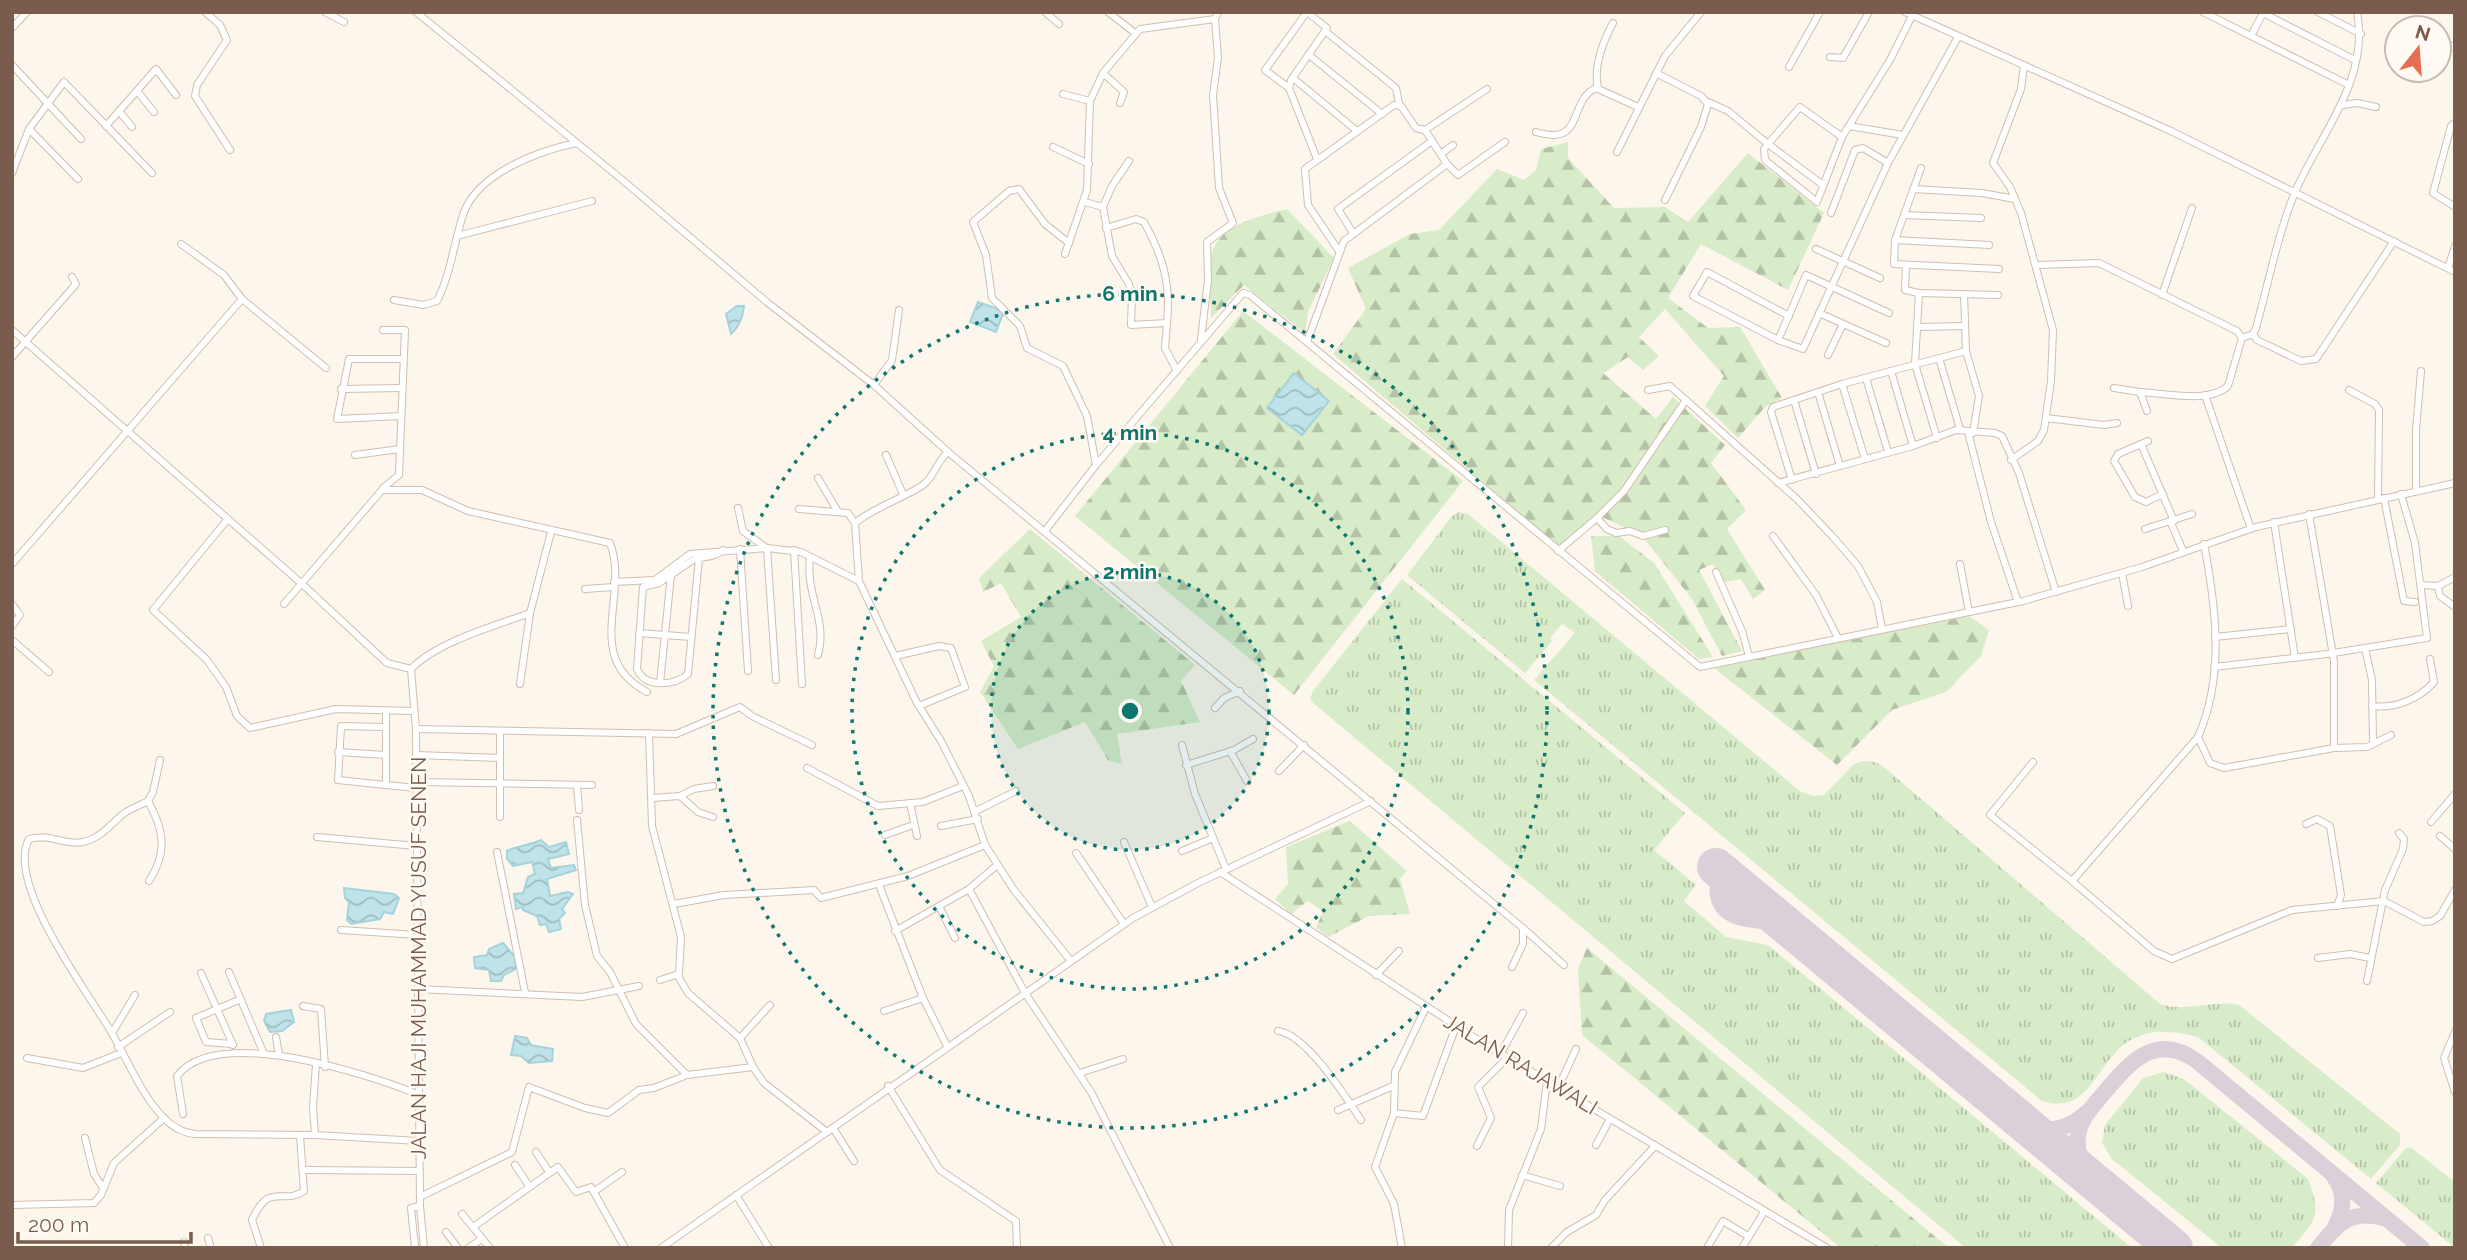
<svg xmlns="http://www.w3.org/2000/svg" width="2467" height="1260" font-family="Raleway,sans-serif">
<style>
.grass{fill:url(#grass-tufts)}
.forest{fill:url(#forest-firs)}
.water{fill:url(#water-waves);stroke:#a5d3da;stroke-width:2}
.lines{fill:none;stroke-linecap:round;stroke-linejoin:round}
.taxiway{stroke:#dbcfda;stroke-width:16}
.runway{stroke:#dbcfda;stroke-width:38}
.minor-casing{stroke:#d1beb0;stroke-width:8}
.minor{stroke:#fff;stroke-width:6}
.ring{fill:none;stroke:#0f766e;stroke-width:3.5;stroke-dasharray:3.5 7}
.labels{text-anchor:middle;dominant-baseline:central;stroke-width:5;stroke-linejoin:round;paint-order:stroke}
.street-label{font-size:21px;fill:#7a5c4d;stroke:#fffaf3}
.centre{fill:#0f766e;stroke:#fffaf3;stroke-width:3.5}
.ring-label{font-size:21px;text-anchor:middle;font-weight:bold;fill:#0f766e;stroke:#fffaf3;stroke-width:5;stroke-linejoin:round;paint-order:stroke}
</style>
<defs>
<pattern id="grass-tufts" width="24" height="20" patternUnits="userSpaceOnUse" patternTransform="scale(1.75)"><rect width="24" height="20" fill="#d8ecc9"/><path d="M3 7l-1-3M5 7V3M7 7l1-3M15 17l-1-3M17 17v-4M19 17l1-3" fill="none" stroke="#b4c2a5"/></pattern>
<pattern id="forest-firs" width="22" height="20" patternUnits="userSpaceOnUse" patternTransform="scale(1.75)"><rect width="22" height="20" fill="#d8ecc9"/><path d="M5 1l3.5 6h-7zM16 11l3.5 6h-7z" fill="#b4c2a5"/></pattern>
<pattern id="water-waves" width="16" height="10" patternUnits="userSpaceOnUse" patternTransform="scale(1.75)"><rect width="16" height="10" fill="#bfe3e8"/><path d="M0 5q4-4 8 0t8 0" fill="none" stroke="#a0bbbe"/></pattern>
</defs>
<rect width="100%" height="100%" fill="#fdf6ec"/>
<g class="grass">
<path d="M1459,512L1468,514L1801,792L1813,796L1824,795L1854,764C1866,759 1873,760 1884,767L2160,1004C2186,1013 2213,999 2239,1005L2400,1134V1145L2371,1179L2198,1037C2174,1031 2151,1028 2129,1041C2095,1062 2091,1116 2042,1101L1534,680L1575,633L1562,624L1550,638L1552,641L1525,673L1407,575L1452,516Z"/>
<polygon points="1402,579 1685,813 1654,850 1696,885 1684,901 1726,937 1768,945 2132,1248 1966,1248 1313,703 1310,698 1313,691"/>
<path d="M2164,1072L2184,1079L2308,1179C2322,1215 2316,1220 2292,1248H2222L2112,1159L2102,1143L2105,1125L2143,1078Z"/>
<polygon points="2410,1147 2455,1182 2455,1248 2376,1183 2405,1149"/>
</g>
<g class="forest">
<polygon points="1568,142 1568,158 1614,208 1665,207 1688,222 1748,153 1824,213 1788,290 1701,244 1668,298 1708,328 1740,327 1782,398 1765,407 1738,438 1705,406 1724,376 1665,309 1639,337 1659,356 1643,370 1628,357 1603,373 1656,419 1673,397 1725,445 1711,463 1746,510 1727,529 1765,590 1753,599 1741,579 1725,582 1713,564 1699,570 1742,651 1722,656 1692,599 1642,536 1602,517 1575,532 1559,547 1333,354 1366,309 1348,268 1410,234 1439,230 1497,169 1524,180 1536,170 1541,149"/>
<path d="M1287,209L1334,258L1308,312L1305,333L1244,285L1211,318C1211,299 1208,276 1211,257C1216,225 1262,215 1287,209Z"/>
<polygon points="1243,311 1463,481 1294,695 1075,516"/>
<polygon points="1030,529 1195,665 1181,681 1200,722 1117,734 1122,764 1108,760 1085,722 1018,749 980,692 994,666 981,641 1021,617 1001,583 983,592 979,578"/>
<polygon points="1591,536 1619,536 1654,563 1713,657 1699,659 1595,571"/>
<polygon points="1969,616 1989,630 1981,656 1946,692 1892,710 1837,765 1714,668"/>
<polygon points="1350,821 1407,871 1400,879 1410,914 1369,916 1328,937 1316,928 1323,911 1308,901 1291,914 1275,899 1288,884 1286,847"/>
<polygon points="1587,948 1949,1248 1841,1248 1582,1035 1578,969"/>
</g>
<g class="water">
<polygon points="978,302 1004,311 996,332 970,322"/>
<path d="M737,306H744C743,317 739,327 731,334L726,314Z"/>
<polygon points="1294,373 1329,401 1302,435 1267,408"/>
<path d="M541,840L549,847L566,842L569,854L548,859L551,868L574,865L576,870L547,879L550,896L568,892L573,894L562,909L565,913L559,919L561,929L549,932L546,924L540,925L537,916L523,910V907L516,909L514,894L523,893L528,877L535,874L532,862L513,866L507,859V851C518,845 529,846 541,840Z"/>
<polygon points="344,888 394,894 399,898 393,914 384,912 380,919 351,924 347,920 349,902 345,898"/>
<polygon points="503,943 515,957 516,969 504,975 501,981 491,981 489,970 475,968 474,957 487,955 489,949"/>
<polygon points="291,1010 294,1022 282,1031 270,1032 264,1021 266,1014"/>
<polygon points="515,1036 527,1038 531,1045 553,1049 552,1061 529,1063 521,1056 511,1055"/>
</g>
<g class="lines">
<g class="taxiway">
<path d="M1763,906L1753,888L1736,874H1725C1719,881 1716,886 1718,895C1723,926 1764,917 1786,926"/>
<path d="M2025,1124C2047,1134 2069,1129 2086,1113"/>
<path d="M2084,1173C2080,1161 2076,1148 2078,1136C2080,1119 2093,1106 2103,1094C2129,1063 2156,1030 2198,1062L2422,1248"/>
<path d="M2334,1177C2346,1193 2344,1210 2335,1227"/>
<path d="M2318,1248C2337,1224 2351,1209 2383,1218"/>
</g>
<polyline class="runway" points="1716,867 2174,1248"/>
<g class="minor-casing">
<g id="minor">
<polyline points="205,12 220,25 227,40 197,85 195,96 230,150"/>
<polyline points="325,12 344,22"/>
<polyline points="416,12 620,178 768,303 874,385 948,452 1523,928 1523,944 1512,967"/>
<polyline points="1045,12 1059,24"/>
<polyline points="1108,12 1135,33"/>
<polyline points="1905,12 2171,131 2455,272"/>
<polyline points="2203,12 2349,85"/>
<polyline points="2261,12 2355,60"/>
<polyline points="2318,12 2361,34"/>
<polyline points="12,28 27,12"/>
<polyline points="2251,36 2263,13"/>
<polyline points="2439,52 2455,45"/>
<polyline points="1309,55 1382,114"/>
<polyline points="1830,57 1843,58 1869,12"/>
<polyline points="12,65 81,139"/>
<polyline points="1789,67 1820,12"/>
<polyline points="1103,73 1124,92 1120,103"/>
<polyline points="1656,73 1701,96 1708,104 1701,127 1665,200"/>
<polyline points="1293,78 1357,131"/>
<polyline points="1289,88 1265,70 1307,12 1327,28 1325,31 1396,88 1399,104"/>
<path d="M1598,88C1593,68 1603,41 1613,23"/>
<polyline points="137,91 154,112"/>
<polyline points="1063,94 1090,101"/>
<polyline points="1708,102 1728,111 1768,144 1800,107 1842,137 1890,60 1914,12"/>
<polyline points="2343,105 2357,103 2376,107"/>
<polyline points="119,111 132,127"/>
<polyline points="2455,123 2451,126 2433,193 2455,207"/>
<polyline points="106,126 156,69 176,95"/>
<polyline points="1849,126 1903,135"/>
<polyline points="29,129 78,179"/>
<polyline points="1425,130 1447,164 1458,175 1505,142"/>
<path d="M1536,132C1586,147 1567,101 1596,88L1638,107"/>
<polyline points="1053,147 1089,164"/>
<polyline points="1617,152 1665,56 1701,12"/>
<polyline points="1441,154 1453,145"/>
<polyline points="1317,159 1289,88 1291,80 1325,31"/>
<polyline points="1921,168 1895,240 1894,264 1999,269"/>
<polyline points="12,173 29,129 64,82 152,173"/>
<polyline points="1823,185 1768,144 1764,149 1765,160 1817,202 1842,137"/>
<polyline points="1913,189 1982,193 2015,199"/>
<polyline points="1085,202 1103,207 1112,256 1129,284 1132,296 1131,325 1167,323 1165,348 1177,371"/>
<polyline points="1103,207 1112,186 1129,161"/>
<polyline points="1831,213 1855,150 1863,148 1888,163"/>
<polyline points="1904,215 1981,218"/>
<path d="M1106,228L1136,219L1144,222C1163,257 1171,283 1167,323"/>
<polyline points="1353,233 1338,209 1432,141"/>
<polyline points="457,236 592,201"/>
<polyline points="1895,240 1989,245"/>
<polyline points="1069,243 1045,224 1019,189 1009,191 973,222 986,255 992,298 1020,326 1027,348 1063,366 1087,416 1096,465"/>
<polyline points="181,244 224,275 242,299"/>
<polyline points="1816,249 1880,278"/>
<polyline points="1339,251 1308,205 1305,169 1394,105 1401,106 1416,128 1425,130 1487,89"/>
<polyline points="1065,254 1087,190 1090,101 1103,73 1140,29 1215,19"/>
<polyline points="2037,265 2099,263 2237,331 2242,338"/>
<polyline points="1906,266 1905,290 1919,293 1915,364 1937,438"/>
<polyline points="2448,268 2455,246"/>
<polyline points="1919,293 1998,295"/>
<polyline points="1964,294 1966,351 1979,396 1973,433"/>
<polyline points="2162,295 2192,208"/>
<path d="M394,300L423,305L437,301C451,274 454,241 464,212C479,173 538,151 576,143"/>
<polyline points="1819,313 1886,343"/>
<path d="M1789,316L1707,272L1693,296L1778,340C1788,318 1797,297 1806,275L1889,313"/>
<polyline points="1918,327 1965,326"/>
<polyline points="12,330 301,583 387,663 411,669"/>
<polyline points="2253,334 2257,340 2301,361 2316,359 2394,241"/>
<path d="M2242,338L2253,334L2256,328C2268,285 2279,229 2296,190C2321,133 2370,79 2357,12"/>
<polyline points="1201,339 1208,280 1207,242 1233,223 1219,188 1213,95 1218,58 1215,19 1218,12"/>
<polyline points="1778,340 1803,349 1888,163 1958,37"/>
<polyline points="1307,342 1344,241 1447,164"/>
<polyline points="1828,355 1843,324"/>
<polyline points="12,357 76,284 72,277"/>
<polyline points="1939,358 1960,429"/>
<polyline points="1891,371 1913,446"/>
<polyline points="1866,378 1888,452"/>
<polyline points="1842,384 1865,459"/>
<polyline points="874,385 892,360 899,310"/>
<polyline points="2114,388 2140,392"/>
<polyline points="341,389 402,388"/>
<polyline points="1648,390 1670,386 1798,500 1833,537 1858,566 1877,602 1882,629"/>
<polyline points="2349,390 2375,404 2379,410 2378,498"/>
<polyline points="1818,392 1840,466"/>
<polyline points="2205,395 2251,529"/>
<polyline points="1794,400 1816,474"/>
<path d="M2147,411L2140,392C2164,393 2209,404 2228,386L2242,338"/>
<polyline points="401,416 337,419 349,359 403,359"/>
<polyline points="2046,418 2104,425 2117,423"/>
<polyline points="1968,432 1991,522 2018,602"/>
<polyline points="2148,441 2118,454 2114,461 2135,497 2146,502 2163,494"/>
<polyline points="2141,444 2174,521"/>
<path d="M948,452C936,462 934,479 920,487C899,500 875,507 855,523L859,581L917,703L941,741L969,796L985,845L1014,890L1071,961"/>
<polyline points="355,455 400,449"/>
<polyline points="886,455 903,494"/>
<polyline points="2011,460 2038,441 2044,430 2051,381 2053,330 2021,213 2010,187 1993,163 2021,89 2024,65"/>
<polyline points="818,478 837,510"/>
<polyline points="1792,480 1771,412 1773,407 1842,384 1966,351"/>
<polyline points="1778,483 1913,446 1956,430 1995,433 2002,436 2019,473 2056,592"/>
<polyline points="383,488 399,475 405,330 383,330"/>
<polyline points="2416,491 2416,430 2421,371"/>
<polyline points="2384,498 2404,601 2415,602"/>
<polyline points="738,508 743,531 765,547"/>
<polyline points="799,509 848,513 855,523"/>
<polyline points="2309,514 2334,661 2334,748"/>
<polyline points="1597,518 1624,491 1686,400"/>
<polyline points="227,520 153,610 207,660 226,687 237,716 250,728 336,709 413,711"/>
<polyline points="2274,522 2295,658"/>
<polyline points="2171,523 2183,551"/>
<polyline points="2145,529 2192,514"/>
<polyline points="1045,531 1096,465 1243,293 1250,295 1700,667 2023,601 2142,567 2256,527 2455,483"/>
<polyline points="1773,536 1816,595 1838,638"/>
<polyline points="767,548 776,680"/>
<polyline points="740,549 748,671"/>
<polyline points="794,550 802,684"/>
<polyline points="1558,551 1597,518 1607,529 1616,533 1630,531 1643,536 1665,530"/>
<path d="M810,557C805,596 828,619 818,655"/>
<path d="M699,558L688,674C674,686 645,688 637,669L643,587L659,583L693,560C704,556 714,558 723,550"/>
<polyline points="12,564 242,299 326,368"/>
<polyline points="1960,564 1969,612"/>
<polyline points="1716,572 1742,631 1749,656"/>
<polyline points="2122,573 2128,606"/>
<polyline points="614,582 655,580 690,554 767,548 801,552 859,581"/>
<polyline points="2422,585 2438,586 2440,596 2455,607"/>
<polyline points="2438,586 2455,577"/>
<polyline points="585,589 614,587"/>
<polyline points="12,604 20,615 12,626"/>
<path d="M284,604L382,490H422L468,511L610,543C630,595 582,658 647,692"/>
<polyline points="639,633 691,637"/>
<polyline points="2215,637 2291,629"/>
<polyline points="12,640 49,672"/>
<polyline points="2365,648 2372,680 2373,744"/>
<polyline points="895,656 939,646 951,648 965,687 919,706"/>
<polyline points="2214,667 2327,654 2427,638 2415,543 2401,494"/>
<polyline points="411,669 416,729 420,1206 424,1248"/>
<path d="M411,669C437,642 494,626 530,613L551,532"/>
<polyline points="660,683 671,575"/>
<polyline points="520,684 530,613"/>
<path d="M2372,706C2395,709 2419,699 2434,682L2430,659"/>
<polyline points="1215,708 1224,698 1240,691"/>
<polyline points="386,727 341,726 338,780 386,785 386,712"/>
<polyline points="416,729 676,734 740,707 752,716 812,745"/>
<polyline points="649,733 652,826 681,937 679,974 660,980"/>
<polyline points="2198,737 2210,763 2224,768 2334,748 2367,747 2391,735"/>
<polyline points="1182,745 1195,794 1226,869"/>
<polyline points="1230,751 1247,781"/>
<polyline points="338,752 386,755"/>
<polyline points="416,755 500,758"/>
<path d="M2033,762L1990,815L2072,881L2198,737C2225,676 2216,607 2204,544"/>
<polyline points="1186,765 1234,750 1253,739"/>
<polyline points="807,768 878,806 923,802 963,786"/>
<polyline points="1279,771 1304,745"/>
<polyline points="416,782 592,785"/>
<polyline points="386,785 416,788"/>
<polyline points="577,785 579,810"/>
<polyline points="680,796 694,789 713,786"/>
<polyline points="652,798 680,796 698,812 713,817"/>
<polyline points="148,801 153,792 160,760"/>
<polyline points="910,803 917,836"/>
<polyline points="976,811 1016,791"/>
<polyline points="500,817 500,731"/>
<polyline points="577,820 585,905 597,956 610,972 636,1024 687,1075 753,1067"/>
<polyline points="2431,822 2455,794"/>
<polyline points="2306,824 2317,819 2330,826 2341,895 2337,906"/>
<polyline points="941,826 978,819"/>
<polyline points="885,835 913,825"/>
<polyline points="2440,836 2455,849"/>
<polyline points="317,837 416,846"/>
<polyline points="1124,842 1152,907"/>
<polyline points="1182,851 1213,838"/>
<polyline points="497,852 525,992"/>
<polyline points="1076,853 1124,924"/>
<polyline points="1220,872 1475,1038 1827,1248"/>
<path d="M149,881C168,852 164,830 148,801C140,805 130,809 123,814C110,825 101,838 83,842C65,846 50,833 29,839C5,883 87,991 110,1030C127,1058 140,1093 163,1117C171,1126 183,1133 195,1134L315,1135L419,1141"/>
<polyline points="2072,881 2154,951 2172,959 2292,910 2384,901 2424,922 2432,921 2440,916 2455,890"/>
<polyline points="879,885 923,998 947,1046"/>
<polyline points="969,889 1025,993 1091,1092 1170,1248"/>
<polyline points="674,904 724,895 814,890 821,898 908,876 985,845"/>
<polyline points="939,906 955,938"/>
<polyline points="1523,928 1564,965"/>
<polyline points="341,930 417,935"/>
<polyline points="895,931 969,889 996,866"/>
<polyline points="2318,958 2350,954 2370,958"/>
<polyline points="229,972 264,1054"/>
<polyline points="201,973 233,1045"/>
<polyline points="1376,975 1399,951"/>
<polyline points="678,976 688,993 740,1038 753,1067 764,1083 827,1132"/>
<polyline points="2367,981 2385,890 2403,849 2404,839 2399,833"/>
<polyline points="418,989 582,997 639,986"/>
<polyline points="303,1006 321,1009 325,1067"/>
<polyline points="884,1011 923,998"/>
<path d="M1278,1031C1306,1034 1346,1097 1361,1120"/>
<polyline points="2455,1032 2444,1058 2455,1092"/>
<polyline points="112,1033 135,995"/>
<polyline points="276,1037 279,1055"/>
<polyline points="740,1038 770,1005"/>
<polyline points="232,1044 206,1042 196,1018 241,999"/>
<polyline points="118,1047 170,1012"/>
<polyline points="1501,1053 1523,1013"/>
<polyline points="27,1058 83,1068 121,1053"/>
<polyline points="1080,1073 1123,1059"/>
<polyline points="888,1086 940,1170 1016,1221 1017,1248"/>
<polyline points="1558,1088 1576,1049"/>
<polyline points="1338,1110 1393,1086"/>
<polyline points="1394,1113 1423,1116 1456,1026"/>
<path d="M183,1114L177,1076C217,1024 367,1074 417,1094"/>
<polyline points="833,1128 854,1161"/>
<polyline points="315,1135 313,1107 316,1064"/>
<polyline points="85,1138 94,1174 103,1188"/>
<polyline points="1596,1145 1610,1119"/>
<polyline points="1477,1146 1491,1118 1478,1087 1508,1057"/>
<polyline points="536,1152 549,1172"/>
<polyline points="515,1165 529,1186"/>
<polyline points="305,1170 419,1171"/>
<polyline points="1522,1175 1560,1186"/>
<polyline points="595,1191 622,1172"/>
<polyline points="736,1195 769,1248"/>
<polyline points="420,1197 512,1152 529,1087 585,1108 608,1113 639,1090 654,1088 687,1075"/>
<polyline points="12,1205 94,1203 101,1195 114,1163 164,1118"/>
<polyline points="462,1214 490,1248"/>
<polyline points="473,1227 558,1167 576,1192 591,1187 625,1248"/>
<polyline points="446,1232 458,1248"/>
<polyline points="208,1238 211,1248"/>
<polyline points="184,1242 185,1248"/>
<polyline points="415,1247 411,1208 420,1206"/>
<path d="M261,1248L252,1220C270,1180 283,1206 304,1191L300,1135"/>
<polyline points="468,1248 482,1239"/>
<polyline points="661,1248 1133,918 1198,883 1371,801"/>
<polyline points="1402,1248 1394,1204 1375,1167 1394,1113 1395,1072 1426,1007"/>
<polyline points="1508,1248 1509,1210 1541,1129 1547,1081"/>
<polyline points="1551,1248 1567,1232 1596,1215 1605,1200 1655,1146"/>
<polyline points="1707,1248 1723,1221 1748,1236"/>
<polyline points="1742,1248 1764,1212"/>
</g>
</g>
<use href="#minor" class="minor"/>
</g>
<circle cx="1130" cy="711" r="139" fill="#0f766e" fill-opacity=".12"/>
<g class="ring">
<circle cx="1130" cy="711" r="139"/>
<circle cx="1130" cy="711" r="278"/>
<circle cx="1130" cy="711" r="417"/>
</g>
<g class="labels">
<g class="street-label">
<text transform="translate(418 958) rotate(-90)">JALAN HAJI MUHAMMAD YUSUF SENEN</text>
<text transform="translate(1521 1064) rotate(31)">JALAN RAJAWALI</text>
</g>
</g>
<circle cx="1130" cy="711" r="10" class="centre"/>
<g class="ring-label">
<text x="1130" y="301">6 min</text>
<text x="1130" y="440">4 min</text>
<text x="1130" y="579">2 min</text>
</g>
<rect width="2467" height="1260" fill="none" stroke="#7a5c4d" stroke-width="28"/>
<g transform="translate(2418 49) rotate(17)"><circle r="33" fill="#fffaf3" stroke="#cabbb1" stroke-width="2"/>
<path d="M0-5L12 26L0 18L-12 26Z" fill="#e76f51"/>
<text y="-10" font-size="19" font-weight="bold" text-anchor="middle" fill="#7a5c4d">N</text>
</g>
<path d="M18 1232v10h173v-10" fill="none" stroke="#7a5c4d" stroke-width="3.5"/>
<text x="28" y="1232" font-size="21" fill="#7a5c4d" stroke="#fffaf3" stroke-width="5" paint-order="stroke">200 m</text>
</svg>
